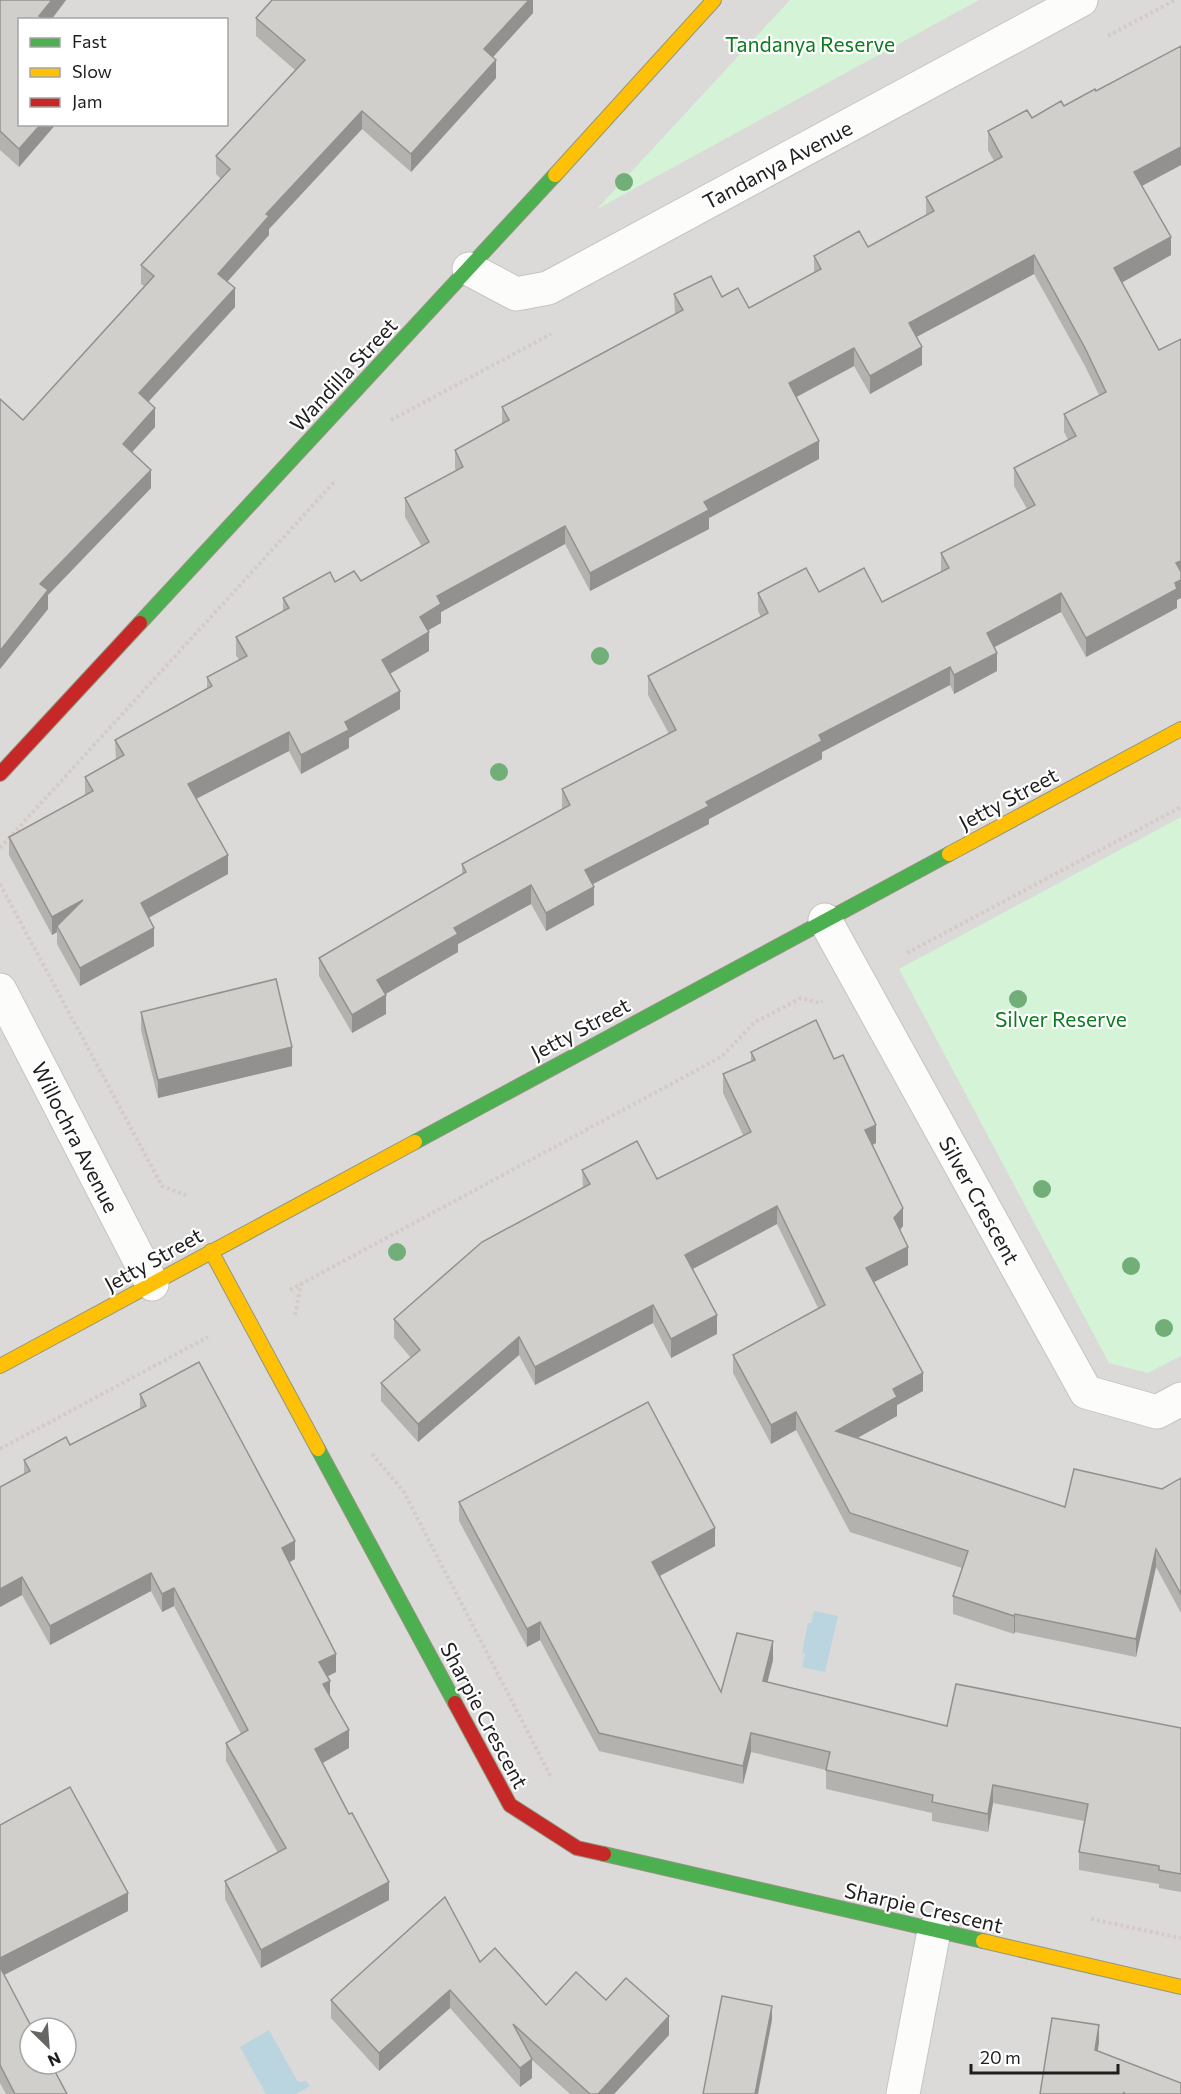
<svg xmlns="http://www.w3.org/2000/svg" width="1181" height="2094" font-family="Commissioner,sans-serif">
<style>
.residential{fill:#dbdad8;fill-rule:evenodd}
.park{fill:#d4f3d7}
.water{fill:#bad5df}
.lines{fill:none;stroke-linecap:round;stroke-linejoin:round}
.street-casing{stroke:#c5c4c3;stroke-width:35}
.fast-casing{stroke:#92967e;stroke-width:16}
.slow-casing{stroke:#92967e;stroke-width:16}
.jam-casing{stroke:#92967e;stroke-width:16}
.path{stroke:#d6cac7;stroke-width:4;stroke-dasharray:3 3;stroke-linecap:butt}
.street{stroke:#fcfcfb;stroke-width:33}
.fast{stroke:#4caf50;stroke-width:14}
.slow{stroke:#ffc107;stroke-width:14}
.jam{stroke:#c62828;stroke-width:14}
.tree{fill:#71ae78}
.wall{fill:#b3b2af}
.shaded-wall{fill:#92918f}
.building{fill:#d0cfcc;stroke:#92918f;stroke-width:1.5}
.labels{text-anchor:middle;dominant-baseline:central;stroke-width:4.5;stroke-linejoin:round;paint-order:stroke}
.park-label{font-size:21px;fill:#0c7c1e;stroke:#fff}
.street-label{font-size:21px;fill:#1e1e1e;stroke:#fff}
</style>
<rect width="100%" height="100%" fill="#ecebe7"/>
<path class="residential" d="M0,0H1181V2094H0ZM20,20H226V124H20ZM30,2028H66V2064H30Z"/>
<g class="park">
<polygon points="790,0 979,0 597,209"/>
<polygon points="1181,817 1181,1356 1148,1373 1109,1363 899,969"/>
</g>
<g class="water">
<polygon points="814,1611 838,1616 825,1672 802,1667 805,1654 802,1653 808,1623 811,1623"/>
<polygon points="269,2030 298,2082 306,2081 310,2086 296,2094 266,2094 240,2047"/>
</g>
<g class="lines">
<g class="street-casing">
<g id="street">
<polyline points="469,269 516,294 548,288 1081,0"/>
<polyline points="825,920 1086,1392 1157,1412 1181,1399"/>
<polyline points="0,990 152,1284"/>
<polyline points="903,2094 934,1931"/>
</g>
</g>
<g class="fast-casing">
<g id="fast">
<polyline points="140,623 555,175"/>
<polyline points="415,1142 949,854"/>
<polyline points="318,1449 455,1703"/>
<polyline points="604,1854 983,1941"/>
</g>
</g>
<g class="slow-casing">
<g id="slow">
<polyline points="555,175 714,0"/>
<polyline points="949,854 1181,729"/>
<polyline points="211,1251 318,1449"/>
<polyline points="0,1366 415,1142"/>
<polyline points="983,1941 1181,1987"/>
</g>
</g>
<g class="jam-casing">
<g id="jam">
<polyline points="0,774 140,623"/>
<polyline points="455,1703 510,1805 577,1848 604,1854"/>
</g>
</g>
<g class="path">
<polyline points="1108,36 1175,0"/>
<polyline points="391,420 551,334"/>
<polyline points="0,848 335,481"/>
<polyline points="0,884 162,1186 186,1195"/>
<polyline points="907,953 1181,807"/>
<polyline points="290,1290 721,1057 755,1022 801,998 819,1003 823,1001"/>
<polyline points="295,1315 301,1284"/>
<polyline points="0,1449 208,1337"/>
<polyline points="372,1454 404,1492 552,1779"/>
<polyline points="1091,1919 1181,1938"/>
</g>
<use href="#street" class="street"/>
<use href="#fast" class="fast"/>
<use href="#slow" class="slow"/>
<use href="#jam" class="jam"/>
</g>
<g class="tree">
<circle cx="624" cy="182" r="9"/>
<circle cx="600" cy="656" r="9"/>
<circle cx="499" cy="772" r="9"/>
<circle cx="1018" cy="999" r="9"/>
<circle cx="1042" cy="1189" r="9"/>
<circle cx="397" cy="1252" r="9"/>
<circle cx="1131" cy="1266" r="9"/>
<circle cx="1164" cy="1328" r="9"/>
</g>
<g class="wall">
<polygon points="0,0 66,0 51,20 20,20 20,124 56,124 19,167 0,150"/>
<polygon points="533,0 533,13 493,57 496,78 411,172 362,129 269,229 269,235 227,282 235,307 148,402 155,427 132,452 151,488 48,595 48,609 0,669 0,399 23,420 144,286 141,284 141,265 221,179 216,174 216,156 295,70 256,36 256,18"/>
<polygon points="1181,46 1181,165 1142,186 1171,255 1122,282 1177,600 1177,608 1086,657 1061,612 994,647 997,671 954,694 950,685 822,752 822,759 709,819 709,824 593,884 594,905 546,931 531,904 458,944 458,952 385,994 386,1014 352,1033 319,976 319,958 462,875 462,864 562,809 562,789 669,734 648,695 648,676 761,617 758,611 758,593 819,592 882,602 941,572 941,553 1027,509 1014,486 1014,468 1068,440 1064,432 1064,414 1099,395 1085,366 1034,274 916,337 922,365 870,394 854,366 796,397 819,459 709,518 709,529 590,591 565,544 441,612 441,623 428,630 429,651 390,674 400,709 349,738 349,748 301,774 289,751 196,799 228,874 148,917 154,946 80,986 57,944 57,932 52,935 9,855 9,837 85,796 85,777 116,759 115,740 207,688 207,677 239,660 236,655 236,637 283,612 283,598 335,582 361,581 422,547 405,517 405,498 456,471 455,468 455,450 502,424 502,407 675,314 674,294 722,297 749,308 814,273 814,256 868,247 926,216 926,197 994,161 988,150 988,131 1032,118 1064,106 1096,91"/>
<polygon points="141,1012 292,1066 158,1098 141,1030"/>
<polygon points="751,1052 876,1143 872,1145 903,1226 900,1230 908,1265 874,1282 923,1391 897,1405 897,1416 856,1438 1065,1507 1162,1489 1181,1478 1181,1613 1156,1567 1136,1657 1015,1632 1014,1634 953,1614 953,1596 962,1568 850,1532 796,1430 771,1444 733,1373 733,1355 818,1308 777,1224 693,1269 717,1334 671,1358 653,1323 535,1385 519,1355 418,1442 381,1401 381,1383 411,1358 394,1338 394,1319 583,1188 582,1170 657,1179 743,1135 723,1093 723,1074 751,1061"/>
<polygon points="140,1394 295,1559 290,1562 336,1672 327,1676 330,1696 349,1748 323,1763 389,1900 261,1968 225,1899 225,1881 278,1853 226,1761 226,1743 241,1734 174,1606 162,1612 151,1591 50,1645 22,1595 0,1607 24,1474 24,1460 70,1445 140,1409"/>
<polygon points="459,1502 715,1546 660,1576 721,1692 773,1660 767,1682 947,1726 1181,1728 1181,1892 1159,1888 1159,1884 1079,1870 1079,1852 1084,1821 993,1803 988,1832 932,1821 932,1813 826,1789 826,1770 751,1752 743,1784 599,1751 540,1640 527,1647 459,1521"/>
<polygon points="0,1825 128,1911 4,1975 67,2094 6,2094 0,2083"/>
<polygon points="480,1962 546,2005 606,2000 669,2035 614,2094 570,2094 532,2060 532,2078 520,2087 450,2008 379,2071 331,2018 331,2000"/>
</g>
<g class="shaded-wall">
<polygon points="52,0 66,0 51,20 39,20 39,16"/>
<polygon points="529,0 533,0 533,13 484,67 484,49"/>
<polygon points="496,60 496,78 411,172 411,154"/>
<polygon points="362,111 362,129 269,229 269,235 218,292 218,274 266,214"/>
<polygon points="41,124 56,124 19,167 19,149"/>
<polygon points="1181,147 1181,165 1134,190 1134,172"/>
<polygon points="1171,237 1171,255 1114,287 1114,268"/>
<polygon points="1034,255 1034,274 909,341 909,323"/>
<polygon points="235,288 235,307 139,412 139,393"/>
<polygon points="922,347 922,365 870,394 870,376"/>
<polygon points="854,348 854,366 789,401 789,383"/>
<polygon points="155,408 155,427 123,462 123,444"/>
<polygon points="819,441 819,459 709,518 709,529 590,591 590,573 704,502"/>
<polygon points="151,470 151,488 48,595 48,609 0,669 0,651 40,584"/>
<polygon points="565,526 565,544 441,612 441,623 420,635 420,617 437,596"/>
<polygon points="1181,561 1181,579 1176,563"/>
<polygon points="1181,580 1181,598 1177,600 1177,608 1086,657 1086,638"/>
<polygon points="1061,593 1061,612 987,651 987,633"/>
<polygon points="429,632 429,651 382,678 382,660"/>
<polygon points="997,653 997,671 954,694 954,675"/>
<polygon points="950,667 950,685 822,752 822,759 709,819 709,824 585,888 585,870 706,802 819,735"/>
<polygon points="400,691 400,709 349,738 349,748 301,774 301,755 345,722"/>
<polygon points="289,732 289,751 188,803 188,784"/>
<polygon points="228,855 228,874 141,922 141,903"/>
<polygon points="531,885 531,904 458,944 458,952 377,999 377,980 454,928"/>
<polygon points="594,887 594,905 546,931 546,913"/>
<polygon points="83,900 57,926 57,932 52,935 52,917"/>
<polygon points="154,928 154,946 80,986 80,968"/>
<polygon points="386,995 386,1014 352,1033 352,1015"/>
<polygon points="292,1047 292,1066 158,1098 158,1080"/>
<polygon points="876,1125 876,1143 865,1149 865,1130"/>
<polygon points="777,1206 777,1224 685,1273 685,1255"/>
<polygon points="903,1208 903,1226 894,1237 894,1218"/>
<polygon points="908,1247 908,1265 866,1286 866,1268"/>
<polygon points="653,1305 653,1323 535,1385 535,1367"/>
<polygon points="717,1315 717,1334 671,1358 671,1339"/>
<polygon points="519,1337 519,1355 418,1442 418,1424"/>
<polygon points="923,1373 923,1391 897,1405 897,1416 836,1450 836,1431 893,1389"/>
<polygon points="796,1412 796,1430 771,1444 771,1425"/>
<polygon points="715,1528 715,1546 652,1580 652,1562"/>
<polygon points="295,1541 295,1559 282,1566 282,1548"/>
<polygon points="1156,1549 1156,1567 1136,1657 1136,1639"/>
<polygon points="151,1573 151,1591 50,1645 50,1626"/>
<polygon points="22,1577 22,1595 0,1607 0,1589"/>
<polygon points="174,1588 174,1606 162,1612 162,1594"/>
<polygon points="1015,1614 1015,1632 1014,1634 1014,1616"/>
<polygon points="540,1622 540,1640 527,1647 527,1629"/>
<polygon points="773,1641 773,1660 763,1700 763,1681"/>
<polygon points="336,1654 336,1672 319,1681 319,1662"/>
<polygon points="330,1681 330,1699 323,1684"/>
<polygon points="349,1730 349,1748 315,1767 315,1749"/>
<polygon points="751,1733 751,1752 743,1784 743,1766"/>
<polygon points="993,1785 993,1803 988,1832 988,1814"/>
<polygon points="389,1882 389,1900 261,1968 261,1950"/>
<polygon points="128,1893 128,1911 0,1977 0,1958"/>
<polygon points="450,1990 450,2008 379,2071 379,2053"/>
<polygon points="772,2006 772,2020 758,2094 755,2094"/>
<polygon points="669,2016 669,2035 614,2094 598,2094"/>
<polygon points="1099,2025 1099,2043 1095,2068 1095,2050"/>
<polygon points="532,2059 532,2078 520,2087 520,2068"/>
</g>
<g class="building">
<polygon points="0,0 52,0 39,16 43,20 20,20 20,124 41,124 19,149 0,131"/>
<polygon points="272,0 529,0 484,49 496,60 411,154 362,111 266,214 269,216 218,274 235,288 139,393 155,408 123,444 151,470 40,584 48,590 0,651 0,399 23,420 154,276 141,265 230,169 216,156 305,60 256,18"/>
<polygon points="1181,46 1181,147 1134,172 1171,237 1114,268 1159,350 1181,339 1181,561 1176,563 1181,572 1181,580 1175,583 1177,589 1086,638 1061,593 987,633 997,653 954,675 950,667 819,735 822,741 706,802 709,806 585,870 594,887 546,913 531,885 454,928 458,934 377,980 386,995 352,1015 319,958 466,872 462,864 570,805 562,789 676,730 648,676 768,613 758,593 806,568 819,592 864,568 882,602 949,568 941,553 1035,505 1014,468 1076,436 1064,414 1106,392 1085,348 1034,255 909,323 922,347 870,376 854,348 789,383 819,441 704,502 709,510 590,573 565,526 437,596 441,604 420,617 429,632 382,660 400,691 345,722 349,730 301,755 289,732 188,784 228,855 141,903 154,928 80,968 57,926 83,900 52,917 9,837 93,791 85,777 124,755 115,740 212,686 207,677 247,656 236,637 289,608 283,598 330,572 335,582 354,571 361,581 429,542 405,498 463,467 455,450 509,420 502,407 683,310 674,294 711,276 722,297 738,288 749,308 821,269 814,256 859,231 868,247 934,211 926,197 1002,157 988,131 1027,110 1032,118 1061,101 1064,106 1095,89 1096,91"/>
<polygon points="276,979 292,1047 158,1080 141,1012"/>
<polygon points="816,1020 834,1059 843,1055 876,1125 865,1130 903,1208 894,1218 908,1247 866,1268 923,1373 893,1389 897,1397 836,1431 1065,1507 1074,1469 1162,1489 1181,1478 1181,1594 1156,1549 1136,1639 1015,1614 1014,1616 953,1596 968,1551 850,1513 796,1412 771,1425 733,1355 825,1305 777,1206 685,1255 717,1315 671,1339 653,1305 535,1367 519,1337 418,1424 381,1383 420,1350 394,1319 482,1242 590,1184 582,1170 637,1141 657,1179 751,1132 723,1074 755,1060 751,1052"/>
<polygon points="199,1362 295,1541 282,1548 336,1654 319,1662 330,1681 323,1684 349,1730 315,1749 349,1814 352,1813 389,1882 261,1950 225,1881 286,1848 226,1743 248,1730 174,1588 162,1594 151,1573 50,1626 22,1577 0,1589 0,1487 30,1471 24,1460 66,1437 70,1445 146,1406 140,1394"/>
<polygon points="648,1402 715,1528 652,1562 721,1692 737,1633 773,1641 763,1681 947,1726 956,1684 1181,1728 1181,1874 1159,1870 1159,1866 1079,1852 1088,1804 993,1785 988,1814 932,1802 933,1795 826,1770 830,1752 751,1733 743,1766 599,1733 540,1622 527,1629 459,1502"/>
<polygon points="70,1787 128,1893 0,1958 0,1825"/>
<polygon points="445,1897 480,1962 495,1948 546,2005 576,1972 606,2000 626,1978 669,2016 598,2094 590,2094 513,2024 532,2059 520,2068 450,1990 379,2053 331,2000"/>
<polygon points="0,1967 32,2028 30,2028 30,2064 51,2064 67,2094 15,2094 0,2065"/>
<polygon points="722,1996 772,2006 755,2094 703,2094"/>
<polygon points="1052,2018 1099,2025 1095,2050 1181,2083 1181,2094 1124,2094 1124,2092 1123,2094 1040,2094"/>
</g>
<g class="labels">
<g class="park-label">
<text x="810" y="43">Tandanya Reserve</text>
<text x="1061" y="1018">Silver Reserve</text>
</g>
<g class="street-label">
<text transform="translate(777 164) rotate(-28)">Tandanya Avenue</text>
<text transform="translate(343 374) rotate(-47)">Wandilla Street</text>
<text transform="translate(1008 798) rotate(-28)">Jetty Street</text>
<text transform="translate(580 1028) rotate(-28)">Jetty Street</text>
<text transform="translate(76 1137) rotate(63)">Willochra Avenue</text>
<text transform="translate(980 1200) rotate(61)">Silver Crescent</text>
<text transform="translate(153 1259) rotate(-29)">Jetty Street</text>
<text transform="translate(485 1715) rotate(62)">Sharpie Crescent</text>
<text transform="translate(924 1907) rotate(13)">Sharpie Crescent</text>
</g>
</g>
<rect x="18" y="18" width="210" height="108" fill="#ffffff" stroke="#a5a5a5" stroke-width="1.5"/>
<rect x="30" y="38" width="30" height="9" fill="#4caf50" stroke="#a5a5a5" stroke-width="1.5"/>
<text x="72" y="48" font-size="18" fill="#1e1e1e">Fast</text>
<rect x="30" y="68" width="30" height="9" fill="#ffc107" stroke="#a5a5a5" stroke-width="1.5"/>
<text x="72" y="78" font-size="18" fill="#1e1e1e">Slow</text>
<rect x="30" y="98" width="30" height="9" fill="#c62828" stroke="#a5a5a5" stroke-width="1.5"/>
<text x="72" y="108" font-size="18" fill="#1e1e1e">Jam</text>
<g transform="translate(48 2046) rotate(155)"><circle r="28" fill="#ffffff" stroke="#a5a5a5" stroke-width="1.5"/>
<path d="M0-4.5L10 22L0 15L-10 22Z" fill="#666664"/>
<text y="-9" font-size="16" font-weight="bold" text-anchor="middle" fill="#1e1e1e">N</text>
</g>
<path d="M971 2064v9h147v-9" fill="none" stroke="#1e1e1e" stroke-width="3"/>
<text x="980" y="2064" font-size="18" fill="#1e1e1e" stroke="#ffffff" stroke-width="4.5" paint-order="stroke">20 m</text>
</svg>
